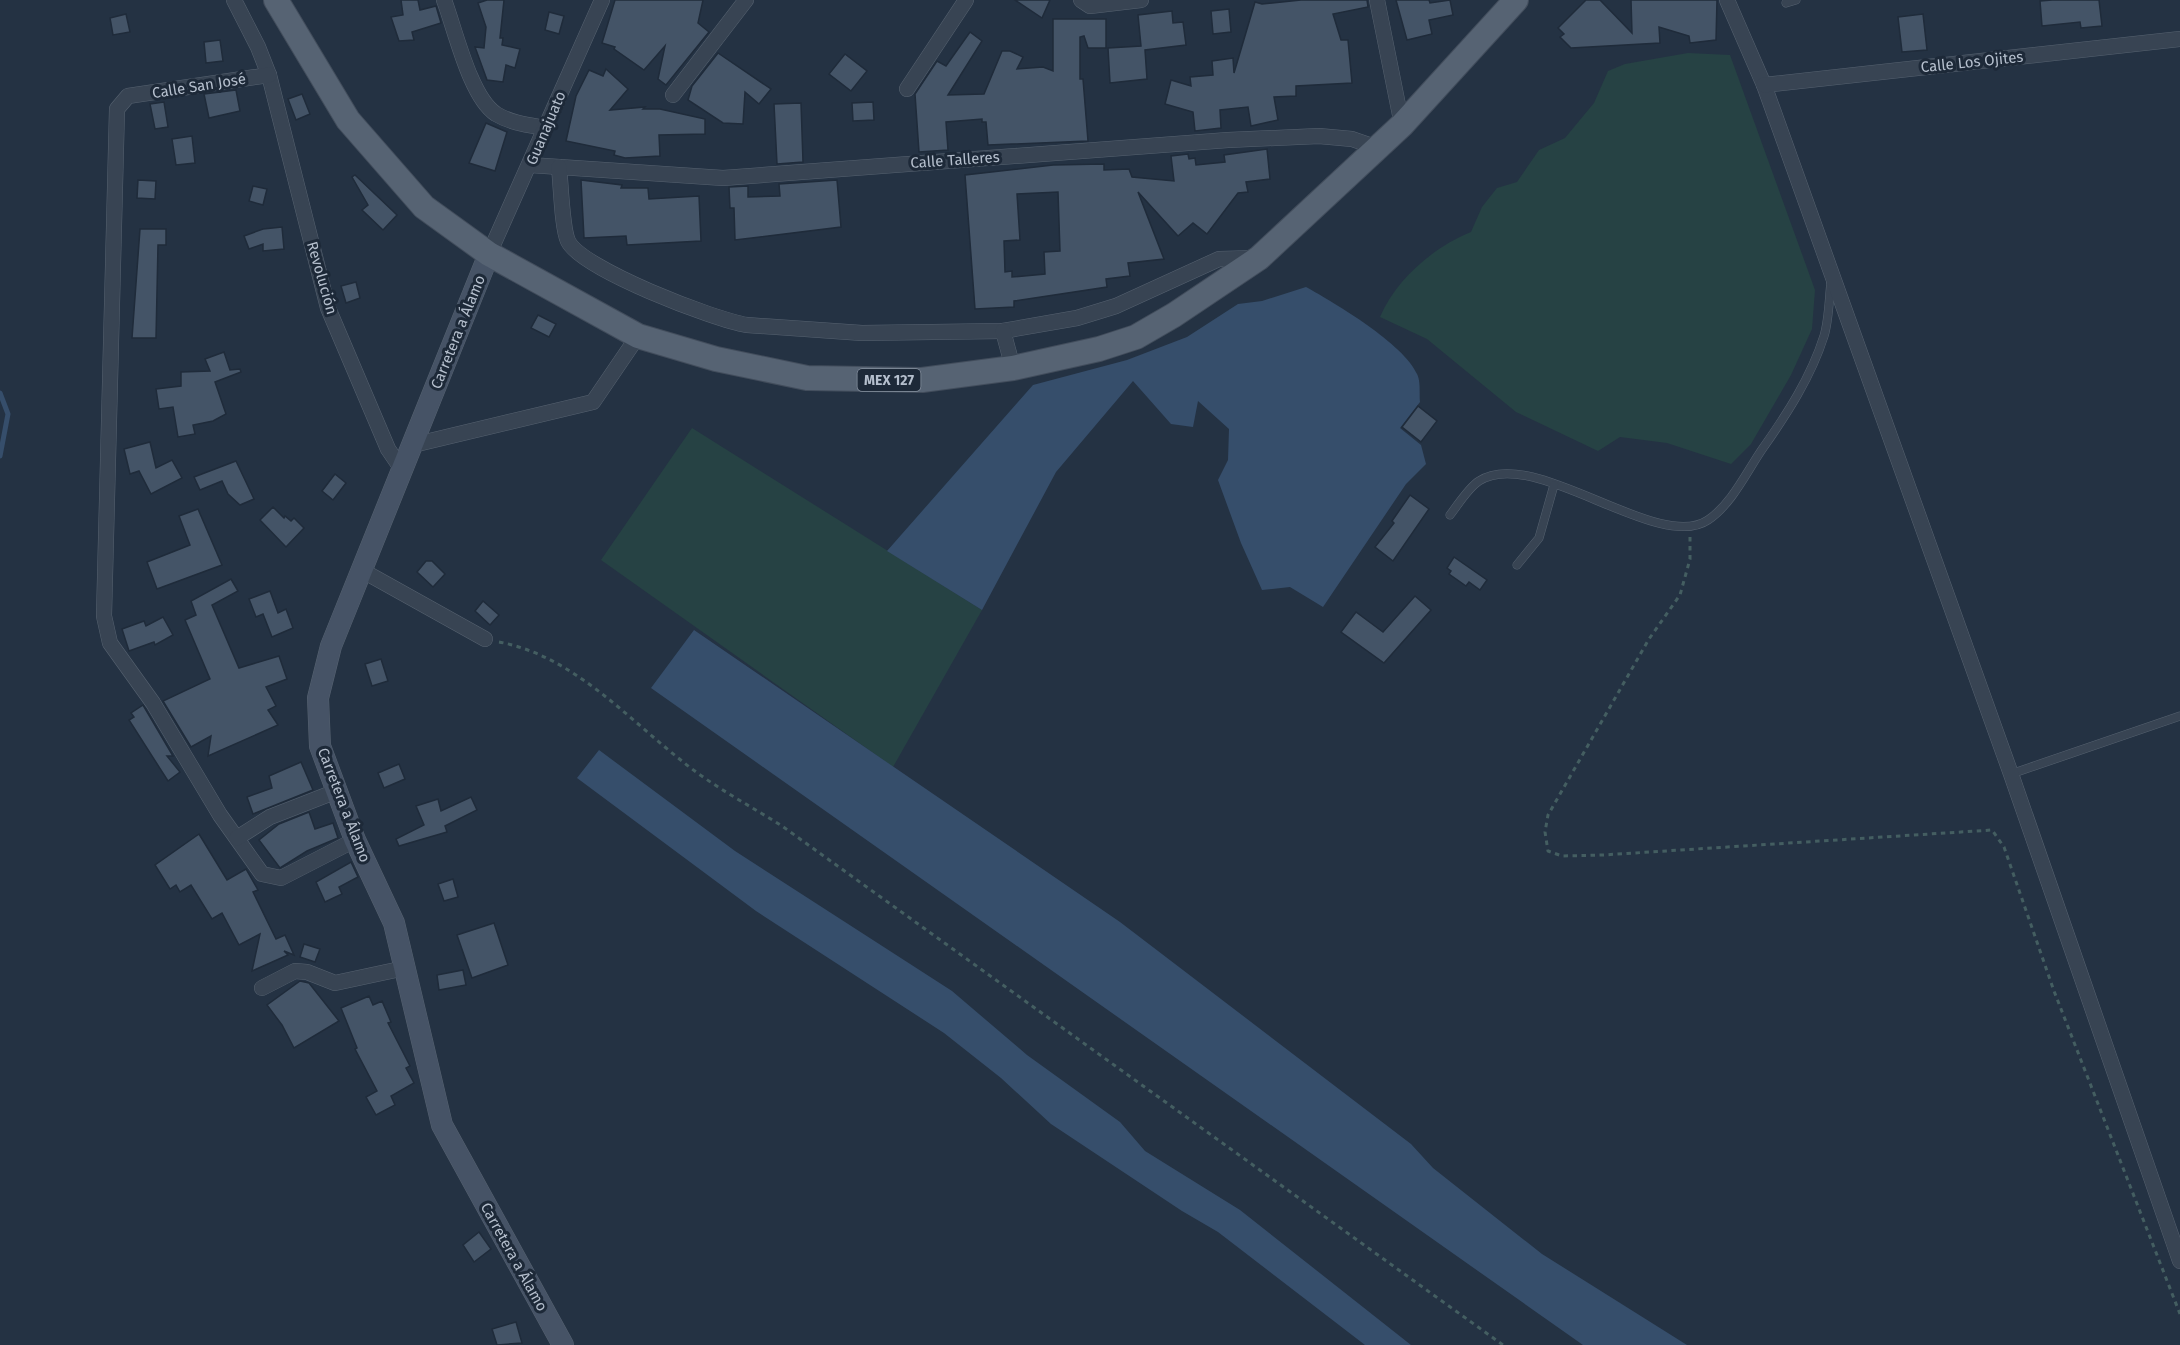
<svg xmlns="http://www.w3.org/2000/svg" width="2180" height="1345" font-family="'Fira Sans',sans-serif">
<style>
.green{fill:#264244}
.water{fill:#364e6b}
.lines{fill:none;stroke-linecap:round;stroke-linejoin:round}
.stream{stroke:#364e6b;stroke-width:5}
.building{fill:#445467;stroke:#1f2b3a;stroke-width:1.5;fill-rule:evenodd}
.lane-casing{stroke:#566270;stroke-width:9}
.street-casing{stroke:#566270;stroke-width:16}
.secondary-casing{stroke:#566270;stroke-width:22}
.primary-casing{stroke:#424d5c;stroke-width:26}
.path{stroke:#445e61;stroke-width:3;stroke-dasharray:4.5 4.5;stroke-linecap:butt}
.lane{stroke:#384453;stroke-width:8}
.street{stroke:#384453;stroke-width:15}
.secondary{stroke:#465366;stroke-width:21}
.primary{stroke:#566373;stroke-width:24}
.labels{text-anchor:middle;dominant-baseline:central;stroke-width:6;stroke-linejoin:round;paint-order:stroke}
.shield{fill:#1d2938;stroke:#8792a0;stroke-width:1.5}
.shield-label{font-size:14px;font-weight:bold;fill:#b5bfcd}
.street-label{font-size:15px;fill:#b5bfcd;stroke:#1d2938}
</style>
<rect width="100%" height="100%" fill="#243243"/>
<g class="green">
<path d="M1688,53L1730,55L1815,290L1812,329L1791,375L1751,444L1731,464L1667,443L1620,437L1598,451L1516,412L1427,339L1380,317C1396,279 1434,247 1471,232L1482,207L1497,188L1517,182L1539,150L1565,138L1594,103L1608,71L1625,64Z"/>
<polygon points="692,428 982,610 893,767 601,560"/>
</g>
<g class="water">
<path d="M1306,287C1335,303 1404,344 1417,374C1421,382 1419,394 1420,402L1400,428L1421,445L1426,464L1406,484L1323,607L1290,587L1262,590L1241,543L1218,480L1228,460L1229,429L1198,401L1193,427L1171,424L1133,381L1056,472L982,610L887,551L1033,385L1127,360L1187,337L1238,304L1262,301Z"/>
<polygon points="694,630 1120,922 1411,1144 1433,1168 1542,1254 1687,1345 1583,1345 651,688"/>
<polygon points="599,750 735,851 952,991 1027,1055 1120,1122 1145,1151 1240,1210 1411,1345 1365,1345 1218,1232 1182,1211 1051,1124 1001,1078 944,1033 756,911 577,778"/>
</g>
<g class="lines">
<polyline class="stream" points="0,393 8,414 0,456"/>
</g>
<g class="building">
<polygon points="401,0 418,0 420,10 436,6 441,23 412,32 414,40 399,41 391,17 403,15"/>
<polygon points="487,0 504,0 500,38 503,38 502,45 520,49 515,68 506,65 503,82 487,80 475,47 484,48 486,27 478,3"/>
<polygon points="615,0 703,0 698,23 709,32 666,85 658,79 665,46 644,70 614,49 615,47 602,43"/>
<polygon points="1015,0 1050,0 1042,18"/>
<polygon points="1301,0 1367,0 1368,7 1333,14 1341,40 1348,40 1352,83 1296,86 1296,96 1274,97 1278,120 1251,126 1248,107 1220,110 1221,128 1195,131 1193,112 1165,104 1171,80 1191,86 1190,77 1213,75 1212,61 1233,58 1234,73 1255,2 1262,4"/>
<polygon points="1396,0 1429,0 1430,3 1450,0 1453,15 1429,20 1432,34 1407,40"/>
<polygon points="1586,0 1600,0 1632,33 1631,0 1717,0 1716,40 1690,43 1689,36 1659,27 1660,43 1571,48 1560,37 1564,34 1558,28"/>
<polygon points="2052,0 2099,0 2102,26 2081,28 2080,22 2042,26 2040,1"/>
<polygon points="1229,9 1231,32 1213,34 1211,11"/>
<polygon points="1172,11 1173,23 1183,22 1186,45 1145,50 1147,79 1110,83 1108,48 1141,46 1138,15"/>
<polygon points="549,12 564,16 559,34 545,30"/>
<polygon points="126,14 130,32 113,35 110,18"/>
<polygon points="1923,14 1927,50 1902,52 1898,17"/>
<polygon points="1053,19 1106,19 1106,48 1088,48 1084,36 1080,37 1080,79 1083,79 1088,141 988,145 986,122 982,122 982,119 946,122 948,150 919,152 915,94 937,61 946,66 970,32 982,41 948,95 984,94 1002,51 1010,51 1023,57 1017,69 1043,67 1053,71"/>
<polygon points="220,40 223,61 206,63 204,42"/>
<polygon points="718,53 771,89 759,104 745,92 743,124 723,123 688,100 692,86"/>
<polygon points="845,54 867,71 851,91 829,74"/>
<polygon points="606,69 628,89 610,110 645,107 643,109 660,109 705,119 705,134 659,135 660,156 625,158 614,155 615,151 566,141 576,96 589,70 603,76"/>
<polygon points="236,90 240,111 209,118 204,94"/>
<polygon points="302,94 310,114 296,120 288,99"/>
<polygon points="164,102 168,127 155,129 150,104"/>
<polygon points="873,102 874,120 853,121 852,103"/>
<polygon points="801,103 803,162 777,164 774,104"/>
<polygon points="486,123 507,132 495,171 469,163"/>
<polygon points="192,136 195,163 176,165 172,139"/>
<path d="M1267,149L1270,179L1246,182L1248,192L1238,193L1207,234L1193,223L1178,236L1138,192L1164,259L1128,263L1130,276L1106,279L1107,287L1014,301V307L975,309L965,175L1053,165L1104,164V170L1129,169L1132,177L1174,181L1171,156L1188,154L1189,159L1195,158L1196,165L1225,162L1224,155ZM1058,192L1060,251L1044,252L1045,274L1012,277V271L1005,272L1004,241L1020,240L1017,194Z"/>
<polygon points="355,175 397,215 383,230 362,210 368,205 352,177"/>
<polygon points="138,180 156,181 155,199 137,198"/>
<polygon points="581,180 622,185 621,188 648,188 649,199 699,196 701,241 627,245 626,236 584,238"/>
<polygon points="837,180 841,227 735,240 734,208 730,208 729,187 748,186 748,197 780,196 779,184"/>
<polygon points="253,186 267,189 263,205 249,201"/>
<polygon points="282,227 284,249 263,251 263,244 249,249 244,236 263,229"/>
<polygon points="140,229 166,229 166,245 158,245 156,338 132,338"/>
<polygon points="356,282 360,298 346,303 341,286"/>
<polygon points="538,315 556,324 549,337 531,328"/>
<polygon points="224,352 230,370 240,369 241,372 215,382 226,414 213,421 193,425 195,434 178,437 173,407 159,409 156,389 181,386 181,372 210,371 205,359"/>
<polygon points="1418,406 1437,421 1421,442 1402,427"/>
<polygon points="150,442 156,468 172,460 182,478 151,494 139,471 130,474 124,449"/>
<polygon points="236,461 254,499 240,505 228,494 222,481 200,490 194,477"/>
<polygon points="335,474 346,483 333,500 322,491"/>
<polygon points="1410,495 1429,509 1393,561 1375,547 1394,523 1392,521"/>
<polygon points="273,507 284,518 285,516 291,521 294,518 304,528 286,547 260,520"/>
<polygon points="198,509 222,565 157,589 147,562 190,545 179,516"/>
<polygon points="1454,557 1487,580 1480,590 1469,582 1466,586 1449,574 1451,571 1447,568"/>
<polygon points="426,561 432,561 445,574 433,587 417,572"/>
<polygon points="231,579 238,591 212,605 239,668 279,656 287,679 266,687 276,706 268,710 278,725 208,756 211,736 191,747 163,701 210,679 185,620 196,615 191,601"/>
<polygon points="270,591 278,613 286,609 293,628 272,637 263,614 256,617 249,599"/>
<polygon points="1415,596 1431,610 1384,663 1341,632 1356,612 1383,632"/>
<polygon points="483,601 499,615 490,625 475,611"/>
<polygon points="163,617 173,635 155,645 154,642 129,651 122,629 144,621 146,626"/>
<polygon points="381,659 388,681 372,686 365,664"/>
<polygon points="143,705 173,756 167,756 180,772 168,781 129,720 134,717 131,713"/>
<polygon points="301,762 313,790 253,814 247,797 272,788 269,776"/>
<polygon points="399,764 405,779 384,788 378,773"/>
<polygon points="471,797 477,810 445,826 447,832 399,846 396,839 424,825 416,806 438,799 441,811"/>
<polygon points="309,812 315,829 333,823 338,838 307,851 280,868 259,840 279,824"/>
<polygon points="199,834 227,880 246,869 258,890 253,892 276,939 285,935 294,955 284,951 288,955 252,971 260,934 239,945 222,913 212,919 191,885 180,892 176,885 170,889 155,865"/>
<polygon points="351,862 358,877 339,887 342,894 325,902 316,882"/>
<polygon points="453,879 458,897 444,901 438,884"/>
<polygon points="494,923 508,965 472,978 457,935"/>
<polygon points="304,944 320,949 315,962 300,957"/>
<polygon points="463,970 466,985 439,990 437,975"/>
<polygon points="300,981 309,983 339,1021 294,1048 282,1025 267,1005"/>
<polygon points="369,996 373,1005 382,1001 391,1022 388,1023 410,1066 406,1068 414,1083 391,1096 395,1105 376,1115 366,1097 377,1091 355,1049 357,1048 341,1008"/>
<polygon points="479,1232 491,1249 474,1262 463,1245"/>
<polygon points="516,1322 522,1343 497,1345 492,1329"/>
</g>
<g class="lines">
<g class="lane-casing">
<g id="lane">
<polyline points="1786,3 1796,0"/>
<path d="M1450,515C1458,505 1468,488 1479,481C1534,445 1658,554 1708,520C1732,504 1747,471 1763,448C1787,414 1811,377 1824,336C1829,320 1829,299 1831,282"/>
<polyline points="1517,565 1539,538 1554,485"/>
<polyline points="2011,774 2180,716"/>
</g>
</g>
<g class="street-casing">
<g id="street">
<polyline points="234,0 258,47 269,75 328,308 388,449 403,471"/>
<path d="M444,0C455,29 470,97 496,114C511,123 528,125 545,128"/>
<polyline points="1081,0 1090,6 1141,0"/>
<polyline points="1377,0 1402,125"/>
<polyline points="1727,0 1764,85 2011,774 2180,1261"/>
<polyline points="269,75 128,96 117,109 104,616 110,643 153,703 220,815 262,874 281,878 355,840"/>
<polyline points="1764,85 2180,39"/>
<polyline points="907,89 966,0"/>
<polyline points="673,95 746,0"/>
<polyline points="530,165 723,178 1228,140 1319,136 1352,139 1378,148"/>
<path d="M559,167C561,185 562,228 568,241C581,269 715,320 747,325L862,333L1003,331L1077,318L1116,306L1219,259L1257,258"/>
<polyline points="489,254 602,0"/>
<polyline points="1003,331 1013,368"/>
<polyline points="413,445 593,402 638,336"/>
<polyline points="363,571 485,639"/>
<polyline points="237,838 270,817 337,791"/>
<polyline points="262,988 295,971 307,972 335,983 405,968"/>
</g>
</g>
<g class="secondary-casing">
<polyline id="secondary" points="489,254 331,646 318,698 320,746 355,840 394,923 442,1125 563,1345"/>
</g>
<g class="primary-casing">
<polyline id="primary" points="276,0 348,120 424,207 489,254 638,336 716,359 807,378 922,380 1013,368 1099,349 1136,337 1174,315 1259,258 1402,125 1516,0"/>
</g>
<g class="path">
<polyline points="1690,537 1690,559 1680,595 1649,639 1548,815 1545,832 1548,851 1562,856 1603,855 1992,830 2004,847 2054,991 2180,1314"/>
<path d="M499,642C573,656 625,716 682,761C712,786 749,805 782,826L1503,1345"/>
</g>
<use href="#lane" class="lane"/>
<use href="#street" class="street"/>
<use href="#secondary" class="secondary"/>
<use href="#primary" class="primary"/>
</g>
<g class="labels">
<rect class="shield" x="857.5" y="369" width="63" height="22" rx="4.5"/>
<g class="shield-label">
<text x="889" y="380">MEX 127</text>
</g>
<g class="street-label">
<text transform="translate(1972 62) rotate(-6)">Calle Los Ojites</text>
<text transform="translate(199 86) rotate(-9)">Calle San José</text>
<text transform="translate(546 128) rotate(-67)">Guanajuato</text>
<text transform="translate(955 160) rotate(-4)">Calle Talleres</text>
<text transform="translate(322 278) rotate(74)">Revolución</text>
<text transform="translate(458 332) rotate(-68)">Carretera a Álamo</text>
<text transform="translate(344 805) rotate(69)">Carretera a Álamo</text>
<text transform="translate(514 1257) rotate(61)">Carretera a Álamo</text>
</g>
</g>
</svg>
